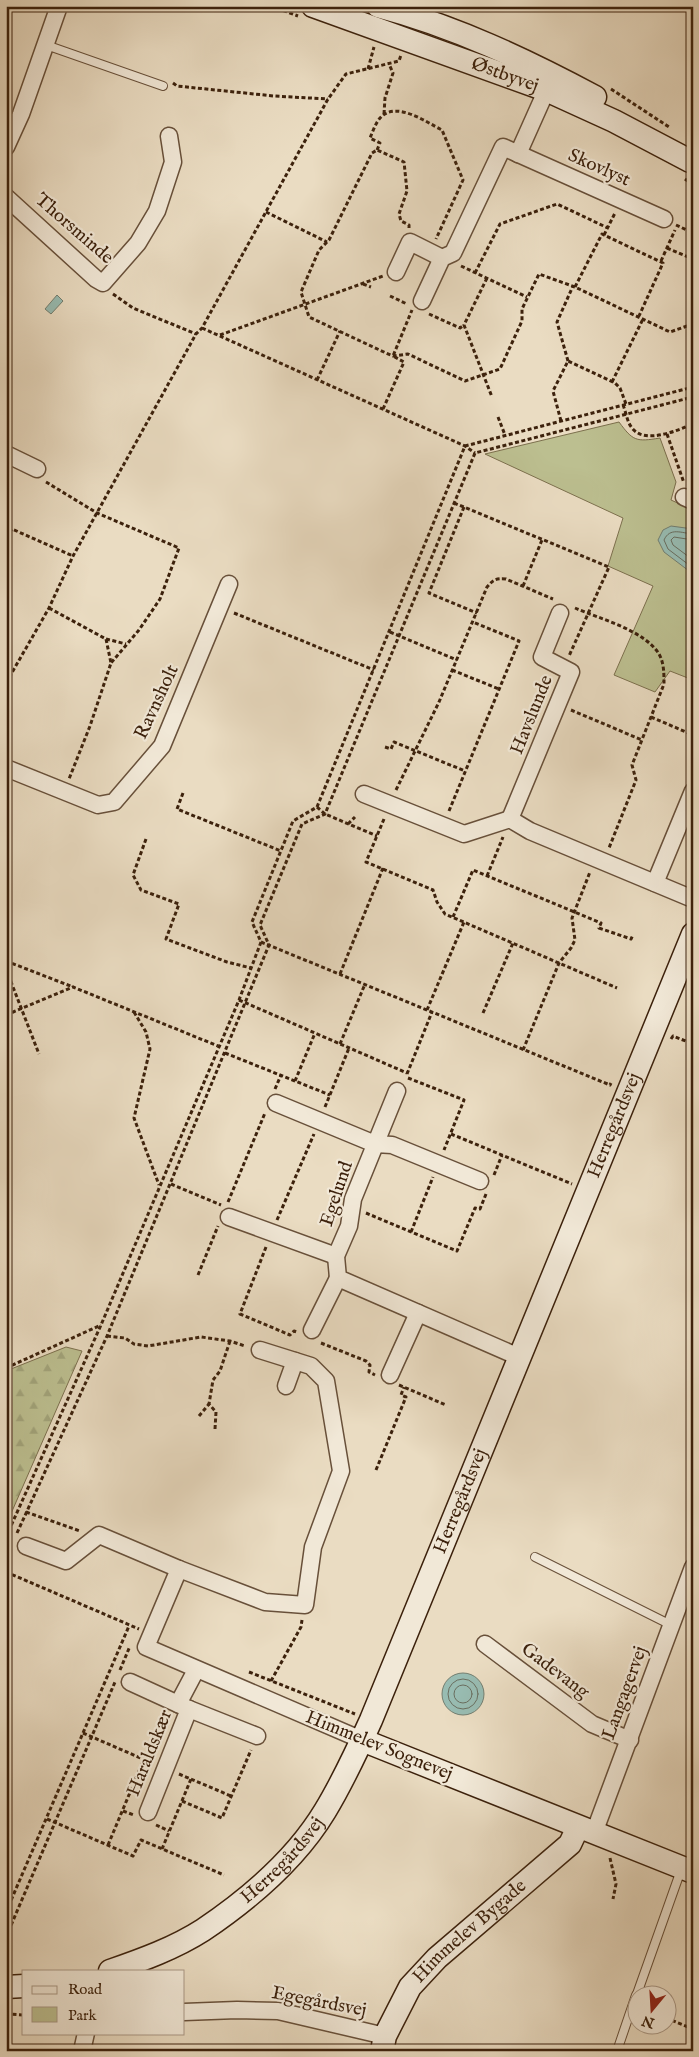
<svg xmlns="http://www.w3.org/2000/svg" width="699" height="2057" font-family="'IM FELL English',serif">
<style>
.forest{fill:url(#forest-firs);stroke:#7c704e}
.park{fill:#bcbf90;stroke:#7c704e}
.water{fill:#98bcb2;stroke:#737e70}
.lines{fill:none;stroke-linecap:round;stroke-linejoin:round}
.shore{stroke:#6a6e5f;stroke-width:1}
.lane-casing{stroke:#68503a;stroke-width:10}
.street-casing{stroke:#68503a;stroke-width:19}
.secondary-casing{stroke:#3c210c;stroke-width:25}
.path{stroke:#3c210c;stroke-width:3;stroke-dasharray:4 2.5;stroke-linecap:butt}
.lane{stroke:#f1e8d7;stroke-width:8}
.street{stroke:#f1e8d7;stroke-width:16}
.secondary{stroke:#f1e8d7;stroke-width:22}
.labels{text-anchor:middle;dominant-baseline:central;stroke-width:4.5;stroke-linejoin:round;paint-order:stroke}
.street-label{font-size:19px;fill:#3c210c;stroke:#f1e8d7}
</style>
<defs>
<pattern id="forest-firs" width="22" height="20" patternUnits="userSpaceOnUse" patternTransform="scale(1.25)"><rect width="22" height="20" fill="#bcbf90"/><path d="M5 1l3.5 6h-7zM16 11l3.5 6h-7z" fill="#a2a47b"/></pattern>
</defs>
<rect width="100%" height="100%" fill="#eadcc2"/>
<filter id="stains"><feTurbulence type="fractalNoise" baseFrequency=".004" numOctaves="4"/><feColorMatrix values="0 0 0 0 .2 0 0 0 0 .09 0 0 0 0 .02 0 0 0 .5 -.17"/></filter>
<radialGradient id="worn" r=".72"><stop offset=".6" stop-color="#630" stop-opacity="0"/><stop offset="1" stop-color="#630" stop-opacity=".3"/></radialGradient>
<polygon class="forest" points="66,1347 82,1351 6,1525 6,1371"/>
<path class="park" d="M619,422C633,441 636,442 660,438L676,482L671,500L693,510V680L670,671L655,692L614,675L653,586L608,566L623,518L485,454Z"/>
<g class="water">
<polygon points="57,295 63,301 51,314 45,309"/>
<polygon points="671,526 693,529 693,574 664,552 658,540 663,530"/>
<circle cx="463" cy="1694" r="21"/>
</g>
<g class="lines">
<g class="shore">
<path d="M693,534C681,533 670,527 664,540L668,549L693,568"/>
<polyline points="693,540 674,537 671,540 673,545 693,560"/>
<circle cx="463" cy="1694" r="15"/>
<circle cx="463" cy="1694" r="9"/>
</g>
<g class="lane-casing">
<g id="lane">
<polyline points="46,45 163,86"/>
<polyline points="535,1557 671,1625"/>
<polyline points="637,1994 681,1870"/>
<polyline points="617,2051 636,1995"/>
</g>
</g>
<g class="street-casing">
<g id="street">
<polyline points="6,147 21,114 59,6"/>
<polyline points="518,154 551,80"/>
<polyline points="6,197 96,279 103,283 138,243 157,211 173,162 169,136"/>
<polyline points="396,272 410,242 442,258"/>
<polyline points="422,301 442,258 453,253 503,147 664,219"/>
<polyline points="6,454 37,469"/>
<polyline points="684,497 693,501"/>
<polyline points="6,768 98,805 114,802 162,746 229,584"/>
<polyline points="364,794 464,834 510,819 530,831 693,899"/>
<polyline points="510,819 571,672 542,657 560,613"/>
<polyline points="655,883 693,791"/>
<polyline points="397,1091 353,1199 349,1226 336,1256 338,1278 519,1357"/>
<polyline points="276,1103 375,1144 392,1145 480,1181"/>
<polyline points="229,1217 336,1256"/>
<polyline points="312,1330 338,1278"/>
<polyline points="260,1350 311,1366 326,1381 341,1471 313,1547 305,1605 265,1602 179,1569 146,1647 362,1740"/>
<polyline points="390,1375 418,1313"/>
<polyline points="286,1386 295,1361"/>
<polyline points="26,1546 66,1561 99,1535 179,1569"/>
<polyline points="485,1644 592,1724 630,1740"/>
<polyline points="130,1682 178,1704"/>
<polyline points="189,1709 257,1736"/>
<polyline points="148,1812 189,1709 178,1704 196,1670"/>
<polyline points="594,1833 693,1567"/>
<polyline points="184,2012 237,2010 278,2011 385,2036"/>
<polyline points="82,2051 86,2033"/>
</g>
</g>
<g class="secondary-casing">
<g id="secondary">
<path id="s1" d="M313,6L546,90L614,121L690,161"/>
<path d="M378,6C454,26 526,60 595,97"/>
<polyline points="362,1740 693,1872"/>
<path id="s2" d="M110,1971C142,1960 175,1948 203,1930C249,1899 296,1859 325,1811C342,1783 357,1751 371,1720L693,934"/>
<polyline points="6,1987 24,1986"/>
<path id="s3" d="M382,2051L385,2036L410,1987L437,1958L570,1844L578,1827"/>
</g>
</g>
<g class="path">
<polyline points="271,6 298,16"/>
<polyline points="368,69 374,47"/>
<polyline points="173,83 177,86 274,96 328,99"/>
<polyline points="611,89 669,127"/>
<polyline points="384,114 385,98 393,73 389,64"/>
<path d="M377,150L380,143L370,138C373,131 376,122 381,117C397,101 426,122 442,130L463,180L436,239"/>
<polyline points="685,179 693,185"/>
<polyline points="266,212 327,242"/>
<polyline points="676,225 693,233"/>
<polyline points="409,228 409,225 401,221 399,214 407,191 404,162 377,150 372,153 329,240 319,250 301,292 309,317 386,353 393,356 408,354 465,381 500,369 522,321 522,309 539,274 575,287 670,332 693,324"/>
<polyline points="604,235 615,213"/>
<polyline points="667,248 693,259"/>
<polyline points="661,261 675,230"/>
<polyline points="461,266 527,297"/>
<polyline points="475,273 500,224 557,204 608,228"/>
<polyline points="487,278 464,325 492,397"/>
<polyline points="363,284 371,287"/>
<polyline points="575,287 602,234 604,235 663,263 639,316"/>
<polyline points="113,294 133,308 196,334"/>
<polyline points="390,296 407,304"/>
<polyline points="429,314 460,328 464,325"/>
<polyline points="202,328 465,446 475,453"/>
<polyline points="220,335 383,276"/>
<polyline points="568,361 557,322 573,286"/>
<polyline points="317,380 340,331"/>
<polyline points="612,382 643,319"/>
<path d="M623,405C626,412 627,422 632,428C645,445 678,430 693,424"/>
<polyline points="383,409 404,362 393,356 412,310"/>
<polyline points="498,417 505,435"/>
<polyline points="561,421 553,391 568,361 615,383 620,388 626,404"/>
<polyline points="667,434 684,483"/>
<polyline points="46,482 97,513 179,548 160,599 139,630 111,663"/>
<polyline points="454,503 609,567 569,656"/>
<polyline points="464,507 429,593 477,613"/>
<polyline points="6,538 12,529 73,556"/>
<polyline points="523,586 542,540"/>
<polyline points="49,608 106,639 111,663 90,726 69,779"/>
<path d="M575,608C600,619 644,630 659,654C664,663 664,673 664,684L632,765L636,780L609,848"/>
<polyline points="234,613 374,670"/>
<polyline points="390,632 457,660"/>
<polyline points="106,639 126,644"/>
<polyline points="452,670 499,689"/>
<polyline points="6,683 49,608 73,556 196,334 202,328 328,99 346,74 399,61 401,55"/>
<polyline points="571,710 642,740"/>
<polyline points="651,717 693,735"/>
<polyline points="385,747 391,749 394,742 465,771"/>
<path d="M396,790L439,702L487,587C493,580 496,578 506,579L553,599"/>
<polyline points="183,793 177,809 281,851"/>
<polyline points="317,807 325,814 377,836"/>
<polyline points="449,811 519,641 473,622"/>
<polyline points="384,819 366,862 433,890 437,902 445,914 617,988"/>
<polyline points="348,824 355,817"/>
<polyline points="146,839 133,875 141,890 179,904 166,939 227,962 251,968"/>
<polyline points="487,876 503,837"/>
<polyline points="453,917 473,870 601,923 599,928 631,939 633,935"/>
<polyline points="261,942 610,1085 611,1083"/>
<polyline points="6,961 73,987"/>
<polyline points="6,969 39,1054"/>
<polyline points="340,974 383,868"/>
<polyline points="239,1000 407,1073"/>
<polyline points="427,1010 464,922"/>
<polyline points="134,1012 146,1032 150,1049 134,1118 159,1185"/>
<polyline points="483,1013 513,943"/>
<polyline points="6,1015 73,987 218,1046"/>
<polyline points="671,1039 673,1036 693,1044"/>
<polyline points="340,1044 365,984"/>
<polyline points="523,1050 559,963 571,948 575,940 572,918 590,872"/>
<polyline points="225,1053 330,1095"/>
<polyline points="407,1074 432,1012"/>
<polyline points="408,1078 464,1100 444,1150"/>
<polyline points="295,1081 315,1033"/>
<polyline points="275,1089 281,1075"/>
<polyline points="325,1107 349,1048"/>
<polyline points="451,1134 572,1184"/>
<polyline points="494,1175 502,1155"/>
<polyline points="171,1184 221,1205"/>
<polyline points="228,1202 265,1113"/>
<polyline points="366,1213 457,1251 475,1208 480,1209 486,1194"/>
<polyline points="277,1220 314,1134"/>
<polyline points="411,1232 433,1177"/>
<polyline points="266,1247 240,1314 290,1335 294,1331 297,1332"/>
<polyline points="198,1275 218,1226"/>
<polyline points="107,1336 125,1338 134,1344 148,1346 201,1337 230,1341 245,1346"/>
<polyline points="321,1343 366,1361 370,1365 369,1372 375,1375"/>
<polyline points="6,1368 101,1325"/>
<polyline points="399,1385 446,1405"/>
<polyline points="199,1416 209,1404"/>
<polyline points="215,1429 216,1412 209,1404 213,1380 220,1371 230,1341"/>
<polyline points="376,1470 406,1397 401,1395 404,1387"/>
<polyline points="26,1512 80,1531"/>
<polyline points="17,1533 107,1336 269,945 260,925 302,824 325,814 475,453 693,397"/>
<polyline points="6,1537 101,1325 239,1000 261,942 252,922 293,821 317,807 465,446 693,387"/>
<polyline points="6,1556 10,1547"/>
<polyline points="6,1572 139,1629"/>
<polyline points="120,1670 130,1646"/>
<polyline points="249,1672 355,1714"/>
<polyline points="271,1681 301,1627 302,1620"/>
<polyline points="83,1733 152,1763"/>
<polyline points="179,1774 231,1796"/>
<polyline points="182,1801 222,1818 251,1750"/>
<polyline points="123,1811 134,1815"/>
<polyline points="47,1819 133,1856 141,1840 224,1875"/>
<polyline points="156,1825 169,1831"/>
<polyline points="108,1845 144,1759"/>
<polyline points="162,1849 191,1779"/>
<polyline points="610,1858 616,1884 613,1899"/>
<polyline points="6,1912 129,1626"/>
<polyline points="6,1937 115,1682"/>
<polyline points="6,2014 24,2015"/>
<polyline points="666,2018 693,2029"/>
</g>
<use href="#lane" class="lane"/>
<use href="#street" class="street"/>
<use href="#secondary" class="secondary"/>
</g>
<g class="labels">
<g class="street-label">
<text stroke="none"><textPath href="#s1" startOffset="204">Østbyvej</textPath></text>
<text transform="translate(599 168) rotate(24)">Skovlyst</text>
<text transform="translate(74 229) rotate(41)">Thorsminde</text>
<text transform="translate(157 702) rotate(-65)">Ravnsholt</text>
<text transform="translate(532 715) rotate(-68)">Havslunde</text>
<text stroke="none"><textPath href="#s2" startOffset="1018">Herregårdsvej</textPath></text>
<text transform="translate(337 1194) rotate(-72)">Egelund</text>
<text stroke="none"><textPath href="#s2" startOffset="612">Herregårdsvej</textPath></text>
<text transform="translate(555 1671) rotate(37)">Gadevang</text>
<text transform="translate(625 1693) rotate(-70)">Langagervej</text>
<text transform="translate(379 1746) rotate(22)">Himmelev Sognevej</text>
<text transform="translate(150 1753) rotate(-68)">Haraldskær</text>
<text stroke="none"><textPath href="#s2" startOffset="208">Herregårdsvej</textPath></text>
<text stroke="none"><textPath href="#s3" startOffset="152">Himmelev Bygade</textPath></text>
<text transform="translate(319 2002) rotate(11)">Egegårdsvej</text>
</g>
</g>
<rect width="699" height="2057" fill="none" stroke="#eadcc2" stroke-width="25"/>
<rect x="8" y="8" width="684" height="2042" fill="none" stroke="#3c210c" stroke-width="2.5"/>
<rect x="12" y="12" width="674" height="2032" fill="none" stroke="#3c210c"/>
<rect x="22" y="1970" width="162" height="65" fill="#f1e8d7" stroke="#a99886"/>
<rect x="32" y="1986" width="25" height="8" fill="#f1e8d7" stroke="#a99886"/>
<text x="68" y="1994" font-size="15" fill="#3c210c">Road</text>
<rect x="32" y="2007" width="25" height="15" fill="#bcbf90" stroke="#a99886"/>
<text x="68" y="2020" font-size="15" fill="#3c210c">Park</text>
<g transform="translate(652 2010) rotate(198)"><circle r="24" fill="#f1e8d7" stroke="#a99886"/>
<path d="M0-4L9 19L0 12L-9 19Z" fill="#8f2418"/>
<text y="-8" font-size="14" font-weight="bold" text-anchor="middle" fill="#3c210c">N</text>
</g>
<rect width="100%" height="100%" filter="url(#stains)"/>
<rect width="100%" height="100%" fill="url(#worn)"/>
</svg>
